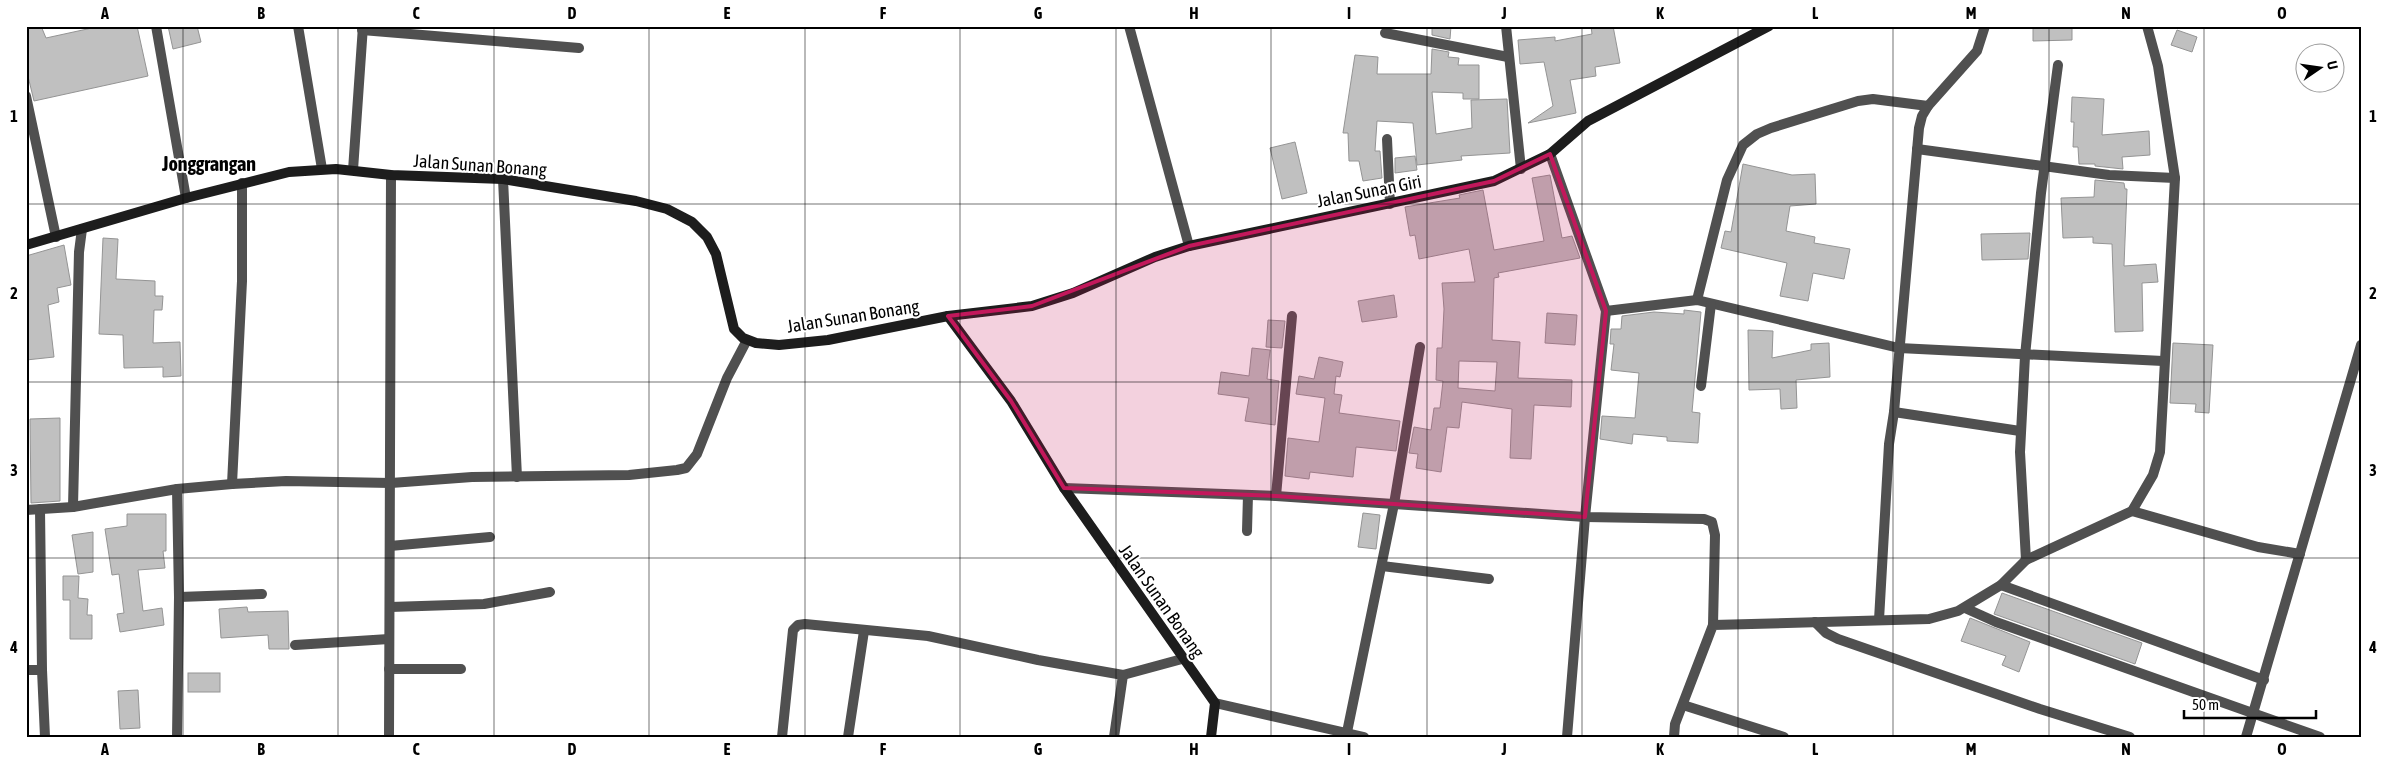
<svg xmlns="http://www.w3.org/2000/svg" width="2387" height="763" font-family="'Asap Condensed',sans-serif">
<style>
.building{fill:#c0c0c0;stroke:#949494;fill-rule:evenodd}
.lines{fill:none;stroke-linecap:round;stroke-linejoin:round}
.street{stroke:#505050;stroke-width:10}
.secondary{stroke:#1d1d1d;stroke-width:10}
.marked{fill:#c2185b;fill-opacity:0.2;stroke:#c2185b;stroke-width:4;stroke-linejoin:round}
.grid{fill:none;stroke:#000;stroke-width:1;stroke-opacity:0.55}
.labels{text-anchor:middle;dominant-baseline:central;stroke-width:4;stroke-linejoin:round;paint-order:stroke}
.street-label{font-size:18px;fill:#000;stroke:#fff}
.quarter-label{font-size:20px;font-weight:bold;fill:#000;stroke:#fff}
.neatline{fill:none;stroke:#000;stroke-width:2}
.grid-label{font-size:16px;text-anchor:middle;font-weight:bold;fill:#000}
</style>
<rect width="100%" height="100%" fill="#fff"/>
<g class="building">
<polygon points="41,26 46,38 101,26 137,26 148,76 34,101 26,68 26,28"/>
<polygon points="168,26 197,26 201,42 173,49"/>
<polygon points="1432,26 1451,26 1450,39 1432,35"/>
<polygon points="1591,26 1613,26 1620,63 1595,67 1596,76 1570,80 1576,113 1528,123 1553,106 1544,62 1520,64 1518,40 1555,37 1555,41 1592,34"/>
<polygon points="2033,26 2072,26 2072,40 2033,41"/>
<polygon points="2177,30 2197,37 2192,52 2171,45"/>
<polygon points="1432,49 1449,52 1448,57 1459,58 1458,65 1479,65 1479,99 1463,99 1463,93 1432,92 1436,134 1472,128 1471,100 1507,99 1510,153 1461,156 1462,160 1417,165 1413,123 1377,121 1375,151 1380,151 1382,178 1363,181 1359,161 1349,161 1348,133 1343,133 1355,55 1378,57 1377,74 1431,74"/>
<polygon points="2072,97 2104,99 2102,135 2149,131 2150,155 2122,157 2123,169 2095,166 2095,164 2079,164 2078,147 2073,147 2074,122 2071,122"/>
<polygon points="1295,142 1307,193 1282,199 1270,148"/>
<polygon points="1415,156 1417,170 1395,173 1395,158"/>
<polygon points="1743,164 1792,175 1815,174 1816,204 1790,206 1786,231 1815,237 1814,243 1850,249 1844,279 1813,273 1808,301 1780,296 1787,263 1721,248 1725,231 1731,232"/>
<path d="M1550,175L1562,238L1572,236L1580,258L1498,273L1499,277L1494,278L1492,340L1520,342L1518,378L1572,380L1571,407L1534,405L1531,459L1510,458L1512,409L1462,402L1459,428L1447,427L1441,472L1416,468L1418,454L1409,453L1414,427L1431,430L1434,408H1440L1443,381L1436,380L1437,348H1442L1444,309L1442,283L1475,282L1469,249L1419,259L1415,235L1410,236L1405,207L1460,198L1459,195L1483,190L1494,250L1544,241L1532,178ZM1459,361L1497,362L1495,391L1458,388Z"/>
<polygon points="2095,180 2124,183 2125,189 2127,189 2124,266 2156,264 2158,282 2142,283 2143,331 2115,332 2112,244 2093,243 2093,237 2063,238 2061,198 2094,197"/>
<polygon points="2030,233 2028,259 1982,260 1981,234"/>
<polygon points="103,238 118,239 116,279 155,281 155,296 163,296 162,310 154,310 153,343 180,342 181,376 163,377 163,367 124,368 123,335 99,334"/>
<polygon points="64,245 71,285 57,288 59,302 48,305 54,357 26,360 26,256"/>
<polygon points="1394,295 1397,317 1362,322 1358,301"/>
<polygon points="1684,310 1701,312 1692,412 1700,413 1698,443 1667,441 1667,437 1633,434 1632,444 1600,439 1602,416 1635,418 1639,373 1611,370 1614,344 1610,344 1611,329 1621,329 1622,316 1654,312 1684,314"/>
<polygon points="1547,313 1577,315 1575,345 1545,343"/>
<polygon points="1268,320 1285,321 1282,348 1266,347"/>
<polygon points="1748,330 1773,331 1772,358 1811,350 1811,344 1829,343 1830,377 1796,380 1797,408 1781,409 1780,389 1749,390"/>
<polygon points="2173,343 2213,345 2209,413 2195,412 2196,404 2170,403"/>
<polygon points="1252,348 1270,350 1267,379 1279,381 1275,425 1245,421 1249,398 1218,394 1221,372 1249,376"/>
<polygon points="1319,357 1343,362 1340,377 1336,376 1334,394 1342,395 1339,413 1400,421 1396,451 1356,447 1353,477 1310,472 1309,479 1285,476 1288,438 1319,442 1325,398 1296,394 1299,376 1314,379"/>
<polygon points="60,418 60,501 31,503 30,419"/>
<polygon points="1363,513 1380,515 1376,549 1358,547"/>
<polygon points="127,514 166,514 166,551 163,551 165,568 138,570 143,611 162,608 164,625 120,632 117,614 124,613 119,574 112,575 105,529 127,526"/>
<polygon points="93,532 93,572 78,574 72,535"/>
<polygon points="63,576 79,576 78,598 88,599 87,615 92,615 92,639 70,639 70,600 63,600"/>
<polygon points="2002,593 2142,643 2135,664 1994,614"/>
<polygon points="247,607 248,612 288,611 289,649 269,649 268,635 221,638 219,609"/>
<polygon points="1970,618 2030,642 2019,672 2002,665 2006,656 1961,641"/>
<rect x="188" y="673" width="32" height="19"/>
<polygon points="138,690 140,728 120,729 118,691"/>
</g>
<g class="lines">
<g class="street">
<polyline points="156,26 186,198"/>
<polyline points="298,26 322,169"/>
<polyline points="1129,26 1189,246"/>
<polyline points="1506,26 1521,169"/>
<polyline points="362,30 579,48"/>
<polyline points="1385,33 1508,57"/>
<polyline points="26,96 56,237"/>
<polyline points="1387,139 1390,204"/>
<polyline points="1917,149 2109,175 2175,178"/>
<polyline points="1550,154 1606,311 1585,517 1567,737"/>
<polyline points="353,170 363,26"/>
<polyline points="503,179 517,477"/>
<polyline points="1697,300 1727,180 1743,145 1757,134 1771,128 1858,101 1873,99 1928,106"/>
<polyline points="1606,311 1697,300 1899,348 2163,361"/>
<polyline points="1701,386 1711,304"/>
<polyline points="1894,412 2020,431"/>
<polyline points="232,484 242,281 242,183"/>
<polyline points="1064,488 1276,496 1585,517 1704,519 1712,522 1715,535 1713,625"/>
<polyline points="1276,496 1292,316"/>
<polyline points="73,507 79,252 82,229"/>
<polyline points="40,509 42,670 45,737"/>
<polyline points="26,510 73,507 177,489 232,484 286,481 391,483 472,477 629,475 677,470 686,468 697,454 727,378 747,340"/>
<polyline points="2132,511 2258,547 2300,554"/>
<polyline points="1247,531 1248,495"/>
<polyline points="390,546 490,537"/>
<polyline points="2026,560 2020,452 2025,356 2041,193 2058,65"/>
<polyline points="1382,566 1489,579"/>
<polyline points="2001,585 2264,680"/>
<polyline points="179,597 262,594"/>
<polyline points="390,607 484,604 550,592"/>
<polyline points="1965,608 1996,622 2320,737"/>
<polyline points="1879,620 1889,444 1894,412 1919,128 1922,116 1928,106 1977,51 1985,26"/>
<polyline points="1815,622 1826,633 1838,639 2040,709 2130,737"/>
<polyline points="295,645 389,639"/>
<polyline points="389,669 461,669"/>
<polyline points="26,670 42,670"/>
<polyline points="1215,703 1364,737"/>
<polyline points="1683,705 1784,737"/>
<polyline points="177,737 179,597 177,489"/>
<polyline points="389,737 391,175"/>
<polyline points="782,737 793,630 798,625 805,624 928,636 1038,660 1123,675 1182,659"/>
<polyline points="848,737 864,631"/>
<polyline points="1114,737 1123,675"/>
<polyline points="1346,737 1394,504 1420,347"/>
<polyline points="1674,737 1675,724 1713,625 1929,619 1958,611 2001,585 2026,560 2132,511 2153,475 2160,452 2175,178 2158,66 2147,26"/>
<polyline points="2246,737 2361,345"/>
</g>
<g class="secondary">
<polyline points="26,245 186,198 289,172 336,169 391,175 503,179 636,201 667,209 692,222 707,237 716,254 734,329 743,338 756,343 779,345 828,340 948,316 1011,401 1064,488 1215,703 1211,737"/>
<polyline points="948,316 1032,306 1073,293 1155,257 1189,246 1494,181 1550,154 1588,121 1769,26"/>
</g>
</g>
<path class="marked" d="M1550,154L1606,311L1585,517L1276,496L1064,488L1011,401L948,316L1032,306L1189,246L1494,181Z"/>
<path class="grid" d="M183,26V737M338,26V737M494,26V737M649,26V737M805,26V737M960,26V737M1116,26V737M1271,26V737M1427,26V737M1582,26V737M1738,26V737M1893,26V737M2049,26V737M2204,26V737M26,204H2361M26,382H2361M26,558H2361"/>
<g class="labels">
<g class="street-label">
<text transform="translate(480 165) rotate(4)">Jalan Sunan Bonang</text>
<text transform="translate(1369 191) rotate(-11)">Jalan Sunan Giri</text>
<text transform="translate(853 316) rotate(-9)">Jalan Sunan Bonang</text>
<text transform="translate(1162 601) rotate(55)">Jalan Sunan Bonang</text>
</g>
<g class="quarter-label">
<text x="209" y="163">Jonggrangan</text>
</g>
</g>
<rect width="2387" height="763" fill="none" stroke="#ffffff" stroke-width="55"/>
<g transform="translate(2320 68) rotate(77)"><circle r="24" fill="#ffffff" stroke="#999999"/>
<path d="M0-4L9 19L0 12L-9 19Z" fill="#000000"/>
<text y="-8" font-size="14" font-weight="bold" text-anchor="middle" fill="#000000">U</text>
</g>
<path d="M2184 710v8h132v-8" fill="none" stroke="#000000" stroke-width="2.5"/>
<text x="2192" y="710" font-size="15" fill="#000000" stroke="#ffffff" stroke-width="4" paint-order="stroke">50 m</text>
<rect x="28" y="28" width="2332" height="708" class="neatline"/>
<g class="grid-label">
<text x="105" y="19">A</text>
<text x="261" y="19">B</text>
<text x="416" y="19">C</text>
<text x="572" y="19">D</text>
<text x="727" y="19">E</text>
<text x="883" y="19">F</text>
<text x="1038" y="19">G</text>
<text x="1194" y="19">H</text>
<text x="1349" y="19">I</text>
<text x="1504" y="19">J</text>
<text x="1660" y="19">K</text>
<text x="1815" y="19">L</text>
<text x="1971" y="19">M</text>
<text x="2126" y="19">N</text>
<text x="2282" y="19">O</text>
<text x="14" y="122">1</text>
<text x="2373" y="122">1</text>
<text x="14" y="299">2</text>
<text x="2373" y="299">2</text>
<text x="14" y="476">3</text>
<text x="2373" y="476">3</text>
<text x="14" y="653">4</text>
<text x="2373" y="653">4</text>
<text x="105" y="755">A</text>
<text x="261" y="755">B</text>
<text x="416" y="755">C</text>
<text x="572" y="755">D</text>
<text x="727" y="755">E</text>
<text x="883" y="755">F</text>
<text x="1038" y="755">G</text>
<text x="1194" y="755">H</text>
<text x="1349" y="755">I</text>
<text x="1504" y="755">J</text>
<text x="1660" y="755">K</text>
<text x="1815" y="755">L</text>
<text x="1971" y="755">M</text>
<text x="2126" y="755">N</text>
<text x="2282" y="755">O</text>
</g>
</svg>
